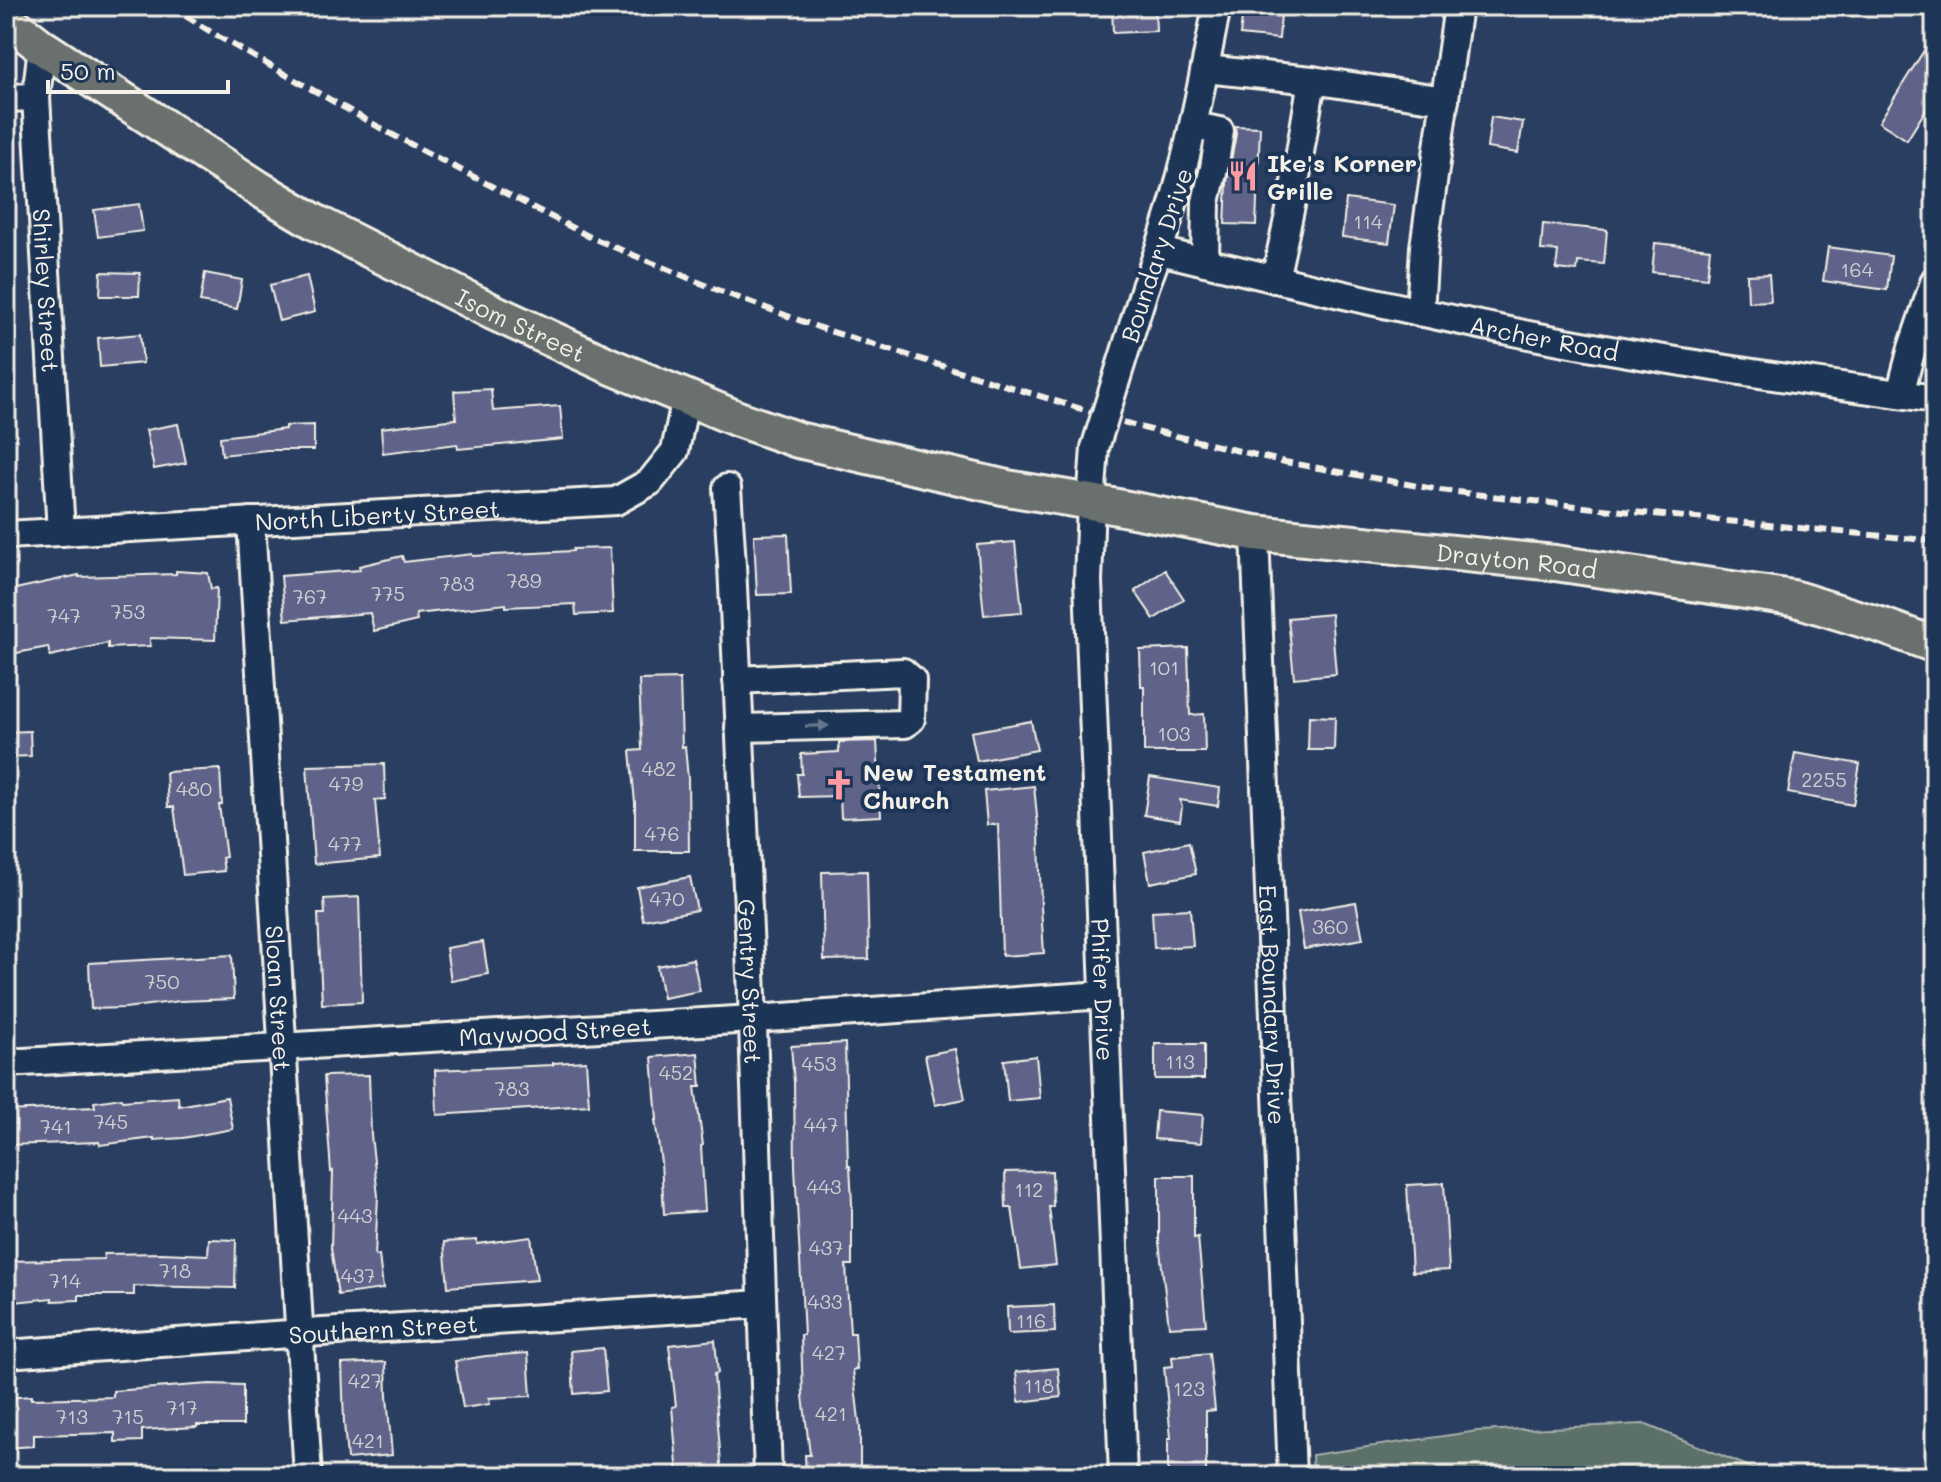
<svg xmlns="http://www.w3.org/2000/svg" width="1941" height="1482" font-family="Mali,sans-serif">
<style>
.green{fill:#5b706b;stroke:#a8b0aa;stroke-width:2}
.building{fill:#606489;stroke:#f4f1e8;stroke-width:2}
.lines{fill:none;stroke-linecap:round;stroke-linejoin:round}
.minor-casing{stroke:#f4f1e8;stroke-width:32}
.major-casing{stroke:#f4f1e8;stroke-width:40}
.minor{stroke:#1d3557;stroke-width:26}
.major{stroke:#6b706d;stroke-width:34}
.rail{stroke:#f4f1e8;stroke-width:6;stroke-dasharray:12 6;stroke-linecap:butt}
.minor-bridge-casing{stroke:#f4f1e8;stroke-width:32;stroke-linecap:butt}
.minor-bridge{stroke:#1d3557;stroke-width:26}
.oneway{fill:#68778a}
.labels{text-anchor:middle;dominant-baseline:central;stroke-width:8;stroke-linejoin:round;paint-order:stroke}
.number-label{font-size:20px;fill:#cfced0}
.poi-label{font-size:24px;font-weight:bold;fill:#f4f1e8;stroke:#1d3557;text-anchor:start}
.street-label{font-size:24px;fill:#f4f1e8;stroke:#1d3557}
</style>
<rect width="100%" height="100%" fill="#2a3e61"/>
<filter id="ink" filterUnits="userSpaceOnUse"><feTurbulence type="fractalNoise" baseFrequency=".0125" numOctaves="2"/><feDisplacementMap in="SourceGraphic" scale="16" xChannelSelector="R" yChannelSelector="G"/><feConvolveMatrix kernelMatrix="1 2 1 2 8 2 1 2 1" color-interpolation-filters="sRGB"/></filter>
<g filter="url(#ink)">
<polygon class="green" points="1644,1424 1772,1476 1313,1476 1312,1455 1478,1431"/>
<g class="building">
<polygon points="1112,6 1155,6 1156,31 1113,33"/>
<polygon points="1243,10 1281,14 1279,39 1240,35"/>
<polygon points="1935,33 1935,95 1907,140 1879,122"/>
<polygon points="1491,117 1523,122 1518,153 1487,148"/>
<polygon points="1235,126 1260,127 1256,225 1225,224 1227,182 1236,134"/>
<polygon points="1346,199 1394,205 1389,243 1342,237"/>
<polygon points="139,204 143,231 98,237 94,210"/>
<polygon points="1543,224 1607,230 1604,264 1578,262 1577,271 1556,269 1558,251 1541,250"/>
<polygon points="1655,243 1710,249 1707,278 1652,272"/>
<polygon points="1828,247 1891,256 1887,290 1823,281"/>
<polygon points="101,272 140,273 139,296 100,296"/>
<polygon points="205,273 242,280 237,309 200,302"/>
<polygon points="1769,274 1771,301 1748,302 1747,275"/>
<polygon points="307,276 315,312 279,321 270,285"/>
<polygon points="140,334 143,363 100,367 98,338"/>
<polygon points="491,389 493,411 560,406 563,439 458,449 457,444 383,453 381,428 456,419 454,391"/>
<polygon points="178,424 186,463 154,469 146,430"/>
<polygon points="314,425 314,450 267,450 222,455 220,437 285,429 285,426"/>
<polygon points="788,534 791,594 757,595 754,535"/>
<polygon points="1015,542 1022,612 984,615 977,545"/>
<polygon points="610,548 613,613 576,615 575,604 506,607 506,604 416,614 417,621 374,631 370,613 285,620 281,576 360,570 359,566 402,556 404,562 472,554 473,556 573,551 573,549"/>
<polygon points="1165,570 1184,599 1154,619 1135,591"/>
<polygon points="176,571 208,573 211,589 217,588 215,640 150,638 150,646 108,648 108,643 50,656 48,647 6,655 6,591 79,575 79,577 176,574"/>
<polygon points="1331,614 1336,674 1294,678 1288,618"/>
<polygon points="1188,648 1190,715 1204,714 1205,752 1144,752 1144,686 1141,686 1140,650"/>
<polygon points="680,679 682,747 685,746 688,779 689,851 635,851 635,803 630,751 642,750 639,680"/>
<polygon points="1309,716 1335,717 1334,750 1308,750"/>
<polygon points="1031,721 1037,750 977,761 971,732"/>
<polygon points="30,731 31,756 6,757 6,732"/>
<polygon points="877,741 881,816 841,818 840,796 799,797 797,774 802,774 801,754 839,752 839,742"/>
<polygon points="1795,753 1860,764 1853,805 1788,793"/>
<polygon points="384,764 385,799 375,800 380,858 314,864 307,766"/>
<polygon points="220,769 222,805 219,805 226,857 222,858 224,871 183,875 174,807 168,807 166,772"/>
<polygon points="1150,777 1220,788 1218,806 1180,800 1182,807 1180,821 1144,815"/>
<polygon points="1034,786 1039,836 1041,907 1044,953 1002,956 998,824 987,825 984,791"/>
<polygon points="1189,842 1196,874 1150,883 1144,852"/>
<polygon points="867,871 869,959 824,960 822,872"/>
<polygon points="690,877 697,910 643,920 637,887"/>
<polygon points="359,897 362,1002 322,1004 318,914 325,914 324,899"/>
<polygon points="1356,902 1363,939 1304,949 1298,912"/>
<polygon points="1190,909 1193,946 1154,948 1152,911"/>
<polygon points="483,942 488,974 451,981 446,948"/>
<polygon points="232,955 234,999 180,1001 125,1008 91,1009 89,963"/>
<polygon points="693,959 700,991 663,998 657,966"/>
<polygon points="845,1043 848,1166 850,1166 852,1203 852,1265 846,1265 850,1333 855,1333 857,1369 853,1370 860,1428 860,1476 806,1476 805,1455 810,1455 803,1396 801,1335 804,1335 795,1167 794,1083 791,1046"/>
<rect x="1155" y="1044" width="49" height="35"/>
<polygon points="955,1049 965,1099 935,1105 925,1055"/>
<polygon points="698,1053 701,1087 695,1087 703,1145 701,1146 705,1211 664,1214 661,1162 655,1120 657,1120 652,1057"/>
<polygon points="1036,1056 1040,1098 1008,1101 1004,1060"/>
<polygon points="586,1061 589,1105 437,1115 435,1070 553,1065 553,1063"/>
<polygon points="369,1075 371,1135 378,1196 375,1256 379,1255 383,1289 338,1295 331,1248 333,1171 331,1172 324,1076"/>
<polygon points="178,1097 179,1106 227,1097 233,1129 183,1138 154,1140 154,1138 100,1145 99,1142 6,1145 6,1111 95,1107 94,1102 121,1098 122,1101"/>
<polygon points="1156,1111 1203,1115 1201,1143 1154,1139"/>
<polygon points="1052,1171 1053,1207 1049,1207 1056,1265 1021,1269 1012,1208 1006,1208 1005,1172"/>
<polygon points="1159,1176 1194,1176 1194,1238 1198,1237 1206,1325 1169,1327 1159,1242"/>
<polygon points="1444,1183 1449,1270 1412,1272 1407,1185"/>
<polygon points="531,1237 537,1280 448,1287 444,1242 477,1240 477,1244"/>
<polygon points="209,1239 236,1240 235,1288 134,1286 134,1295 79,1295 79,1300 52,1301 52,1298 6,1303 6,1261 104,1259 104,1254 162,1253 208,1255"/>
<polygon points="1054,1305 1055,1332 1008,1334 1007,1307"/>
<polygon points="715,1340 718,1373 714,1374 722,1476 678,1476 672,1407 676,1406 669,1345"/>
<polygon points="603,1348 607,1391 574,1394 571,1351"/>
<polygon points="528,1353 531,1396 489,1398 490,1404 463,1408 455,1361 486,1356"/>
<polygon points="1209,1353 1215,1410 1206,1411 1206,1472 1168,1472 1168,1438 1171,1438 1164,1367 1173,1366 1172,1357"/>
<polygon points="386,1362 387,1396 392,1455 347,1459 344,1423 342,1364"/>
<polygon points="1058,1368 1061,1397 1019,1402 1016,1372"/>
<polygon points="210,1384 243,1385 243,1425 197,1425 197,1427 142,1430 142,1441 115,1442 115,1433 34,1435 34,1446 6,1448 6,1398 31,1396 31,1399 113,1397 113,1391"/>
</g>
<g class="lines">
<g class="minor-casing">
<g id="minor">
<path id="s1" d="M42,47L36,97L61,532"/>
<polyline points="1205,69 1312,80"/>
<polyline points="6,98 36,97"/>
<polyline points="1194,126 1220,131 1214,168 1206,202 1205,262"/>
<path id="s2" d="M1160,251C1286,282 1411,312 1539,337C1670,362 1802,381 1935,399"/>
<polyline points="1275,279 1292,201 1312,80 1445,100"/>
<path d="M1145,287C1182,194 1198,104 1217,6"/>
<polyline points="1420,313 1424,247 1458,6"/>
<polyline points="1900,394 1912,348 1935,280"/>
<path id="s3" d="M1095,448L1091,502L1088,581L1123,1476"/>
<path id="s4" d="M727,488L732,565L752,995L768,1476"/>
<path id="s5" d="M251,521L308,1476"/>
<path id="s6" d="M1255,533L1292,1476"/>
<path id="s7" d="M6,535L616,501L650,482L675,451L686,397"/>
<polyline points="737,680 903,672 912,680 911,719 905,724 739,728"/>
<path id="s8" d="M6,1063L753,1019L1104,995"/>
<path id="s9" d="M6,1354L275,1335L762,1304"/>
</g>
</g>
<g class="major-casing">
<g id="major">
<path id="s10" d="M6,19L42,47L258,188L315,222L493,312L610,366L738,419L798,440L1007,488L1091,502L1255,533L1555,563L1793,598L1883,626L1935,645"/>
</g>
</g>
<use href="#minor" class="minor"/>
<use href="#major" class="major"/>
<polyline class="rail" points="170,6 219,37 391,134 590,237 720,291 823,329 1143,428 1285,462 1440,490 1602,509 1935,541"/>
<g class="minor-bridge-casing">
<polyline id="minor-bridge" points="1095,448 1145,287"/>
</g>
<use href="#minor-bridge" class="minor-bridge"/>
</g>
<defs><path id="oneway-solid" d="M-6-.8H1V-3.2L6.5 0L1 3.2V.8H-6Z" transform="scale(2)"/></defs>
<use class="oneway" href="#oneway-solid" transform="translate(817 726) rotate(-1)"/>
</g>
<defs>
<g id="restaurant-bare" transform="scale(2.4)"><path d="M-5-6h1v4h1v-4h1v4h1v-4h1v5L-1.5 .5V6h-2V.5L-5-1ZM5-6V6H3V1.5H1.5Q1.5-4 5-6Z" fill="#ff9aa2" stroke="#1d3557" stroke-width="2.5" paint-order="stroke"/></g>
<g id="church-bare" transform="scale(2.4)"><path d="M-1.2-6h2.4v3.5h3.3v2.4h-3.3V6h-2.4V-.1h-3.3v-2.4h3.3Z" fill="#ff9aa2" stroke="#1d3557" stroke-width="2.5" paint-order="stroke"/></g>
</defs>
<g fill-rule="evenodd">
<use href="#restaurant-bare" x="1243" y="176"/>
<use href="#church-bare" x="839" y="785"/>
</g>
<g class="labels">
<g class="number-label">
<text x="1368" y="221">114</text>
<text x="1857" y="269">164</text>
<text x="524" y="580">789</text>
<text x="457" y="583">783</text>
<text x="388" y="593">775</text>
<text x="310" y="596">767</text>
<text x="128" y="611">753</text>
<text x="64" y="615">747</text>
<text x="1164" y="667">101</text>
<text x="1174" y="733">103</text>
<text x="659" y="768">482</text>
<text x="1824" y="779">2255</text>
<text x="346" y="783">479</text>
<text x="194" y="788">480</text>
<text x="662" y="833">476</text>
<text x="345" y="843">477</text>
<text x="667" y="898">470</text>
<text x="1330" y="926">360</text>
<text x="162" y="981">750</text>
<text x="1180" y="1061">113</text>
<text x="819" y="1063">453</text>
<text x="676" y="1072">452</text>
<text x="512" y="1088">783</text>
<text x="111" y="1121">745</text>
<text x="821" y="1124">447</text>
<text x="56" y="1126">741</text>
<text x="824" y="1186">443</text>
<text x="1029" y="1189">112</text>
<text x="355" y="1215">443</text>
<text x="826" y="1247">437</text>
<text x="175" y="1270">718</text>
<text x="358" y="1275">437</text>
<text x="65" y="1280">714</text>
<text x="825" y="1301">433</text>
<text x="1031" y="1320">116</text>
<text x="829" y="1352">427</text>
<text x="365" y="1380">427</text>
<text x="1039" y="1385">118</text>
<text x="1189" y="1388">123</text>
<text x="182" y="1407">717</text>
<text x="831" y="1413">421</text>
<text x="72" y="1416">713</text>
<text x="128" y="1416">715</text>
<text x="368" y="1440">421</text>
</g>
<g class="poi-label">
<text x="1267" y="162">Ike's Korner<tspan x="1267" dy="28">Grille</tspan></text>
<text x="863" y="771">New Testament<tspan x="863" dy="28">Church</tspan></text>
</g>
<g class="street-label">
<text transform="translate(1156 255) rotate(-72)">Boundary Drive</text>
<text stroke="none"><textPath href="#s1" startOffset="244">Shirley Street</textPath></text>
<text stroke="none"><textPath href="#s10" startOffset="600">Isom Street</textPath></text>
<text stroke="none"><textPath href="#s2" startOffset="394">Archer Road</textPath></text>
<text stroke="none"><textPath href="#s7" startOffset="372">North Liberty Street</textPath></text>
<text stroke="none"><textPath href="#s10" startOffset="1630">Drayton Road</textPath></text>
<text stroke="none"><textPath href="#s4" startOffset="494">Gentry Street</textPath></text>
<text stroke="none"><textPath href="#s3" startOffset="542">Phifer Drive</textPath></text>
<text stroke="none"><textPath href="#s5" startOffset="478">Sloan Street</textPath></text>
<text stroke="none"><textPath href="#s6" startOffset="472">East Boundary Drive</textPath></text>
<text stroke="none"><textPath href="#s8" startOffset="550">Maywood Street</textPath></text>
<text stroke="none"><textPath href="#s9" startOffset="378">Southern Street</textPath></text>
</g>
</g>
<rect width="1941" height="1482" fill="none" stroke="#1d3557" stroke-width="32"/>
<rect x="16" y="16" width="1909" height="1450" fill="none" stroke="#f4f1e8" stroke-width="3" filter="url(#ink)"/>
<path d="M48 80v12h180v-12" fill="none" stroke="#f4f1e8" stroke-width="4"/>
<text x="60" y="80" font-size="24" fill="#f4f1e8" stroke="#1d3557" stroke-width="6" paint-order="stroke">50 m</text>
</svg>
